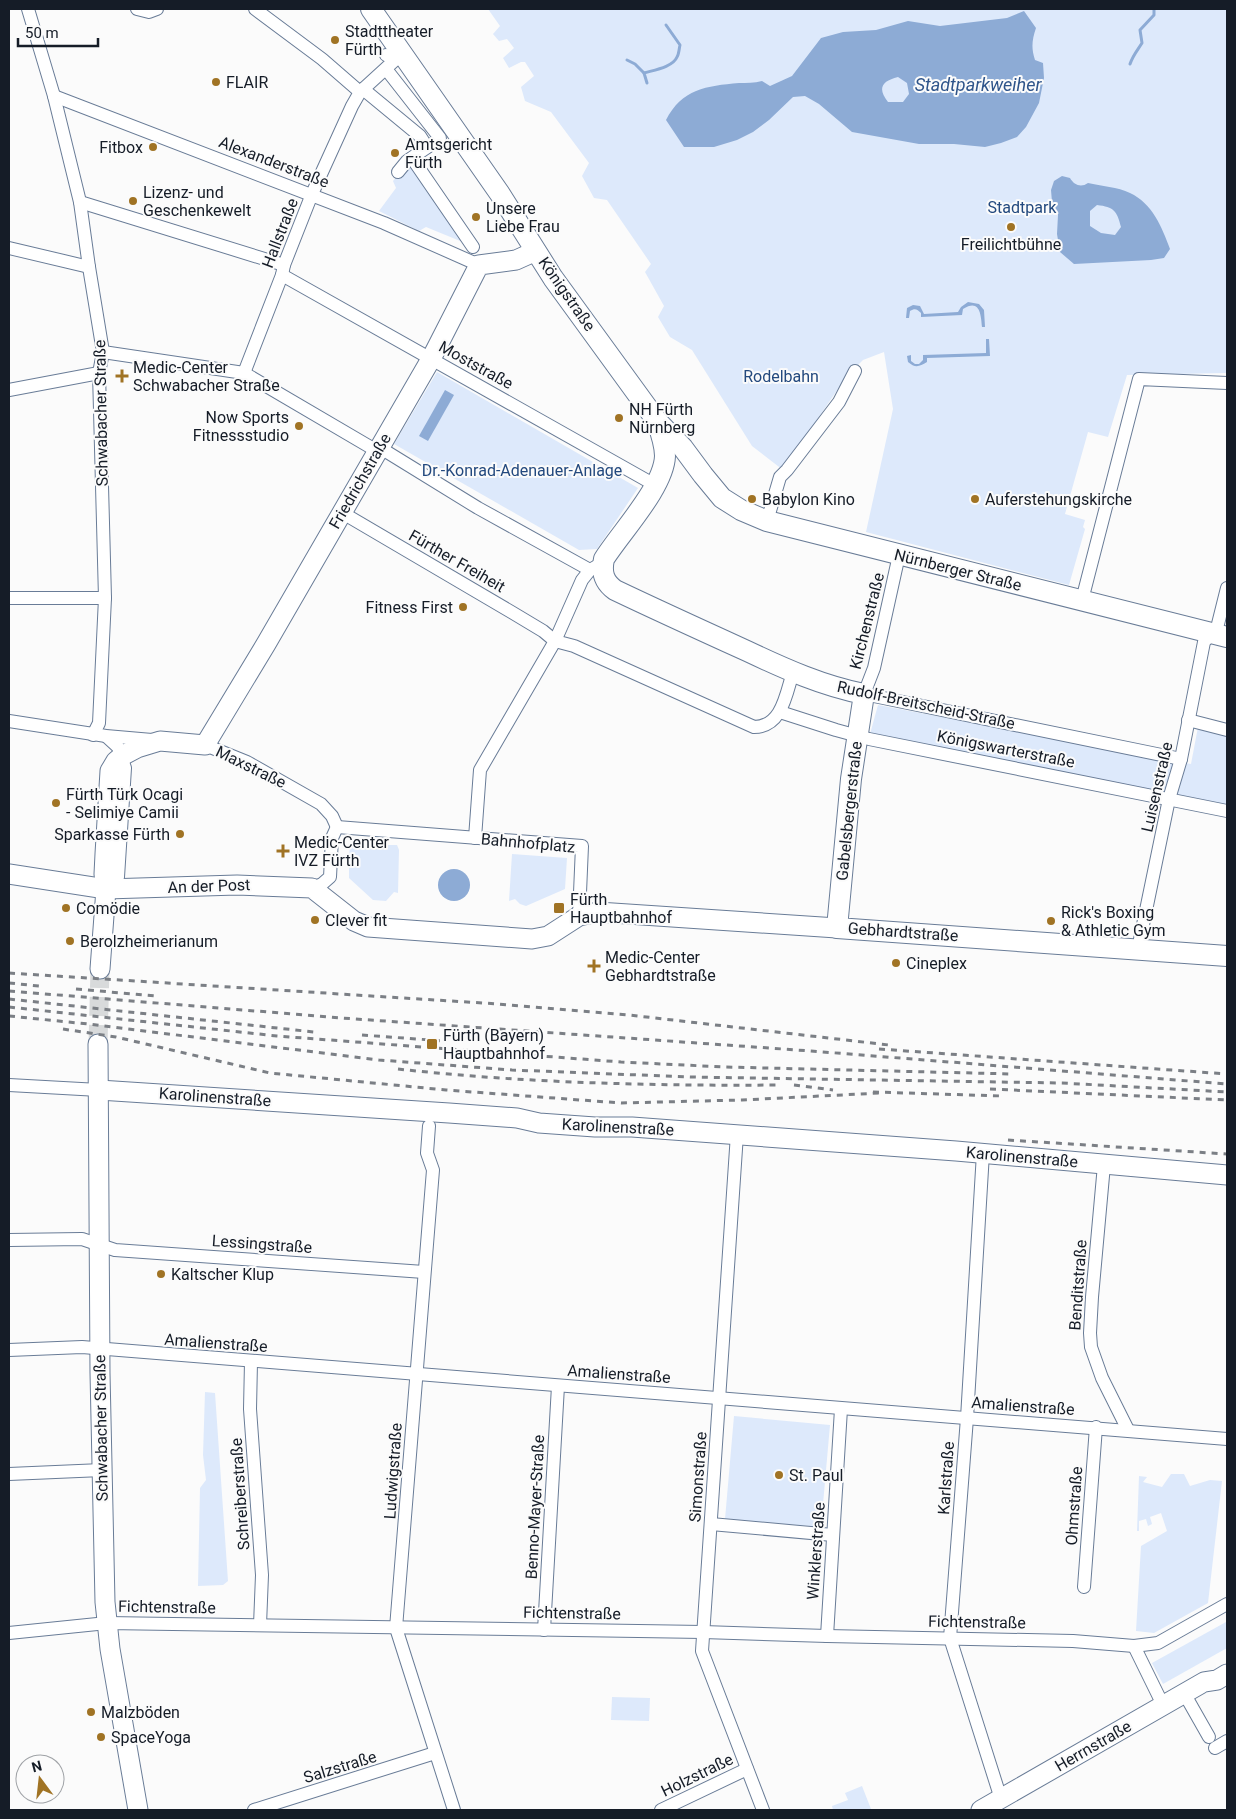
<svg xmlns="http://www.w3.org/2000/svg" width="1236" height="1819" font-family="Roboto,sans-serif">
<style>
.green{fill:#dde9fb}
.water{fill:#8dabd5;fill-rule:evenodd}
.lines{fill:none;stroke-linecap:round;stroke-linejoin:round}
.stream{stroke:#8dabd5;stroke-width:3}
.secondary-tunnel{stroke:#d8dadb;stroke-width:19;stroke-dasharray:19 9;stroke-linecap:butt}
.street-casing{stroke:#697c97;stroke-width:14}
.secondary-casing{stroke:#697c97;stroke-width:21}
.primary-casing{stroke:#697c97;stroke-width:22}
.street{stroke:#fff;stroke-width:12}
.secondary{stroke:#fff;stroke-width:19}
.primary{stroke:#fff;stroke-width:20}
.rail{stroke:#7b7f85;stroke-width:3;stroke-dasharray:6 6;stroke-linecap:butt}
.poi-dot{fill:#a07324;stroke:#fbfbfb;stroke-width:2}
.labels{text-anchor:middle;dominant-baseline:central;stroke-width:4;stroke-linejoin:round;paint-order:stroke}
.poi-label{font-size:16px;fill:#151c27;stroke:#fbfbfb;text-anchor:start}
.street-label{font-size:16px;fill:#151c27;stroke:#fbfbfb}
.park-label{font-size:16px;fill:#23497e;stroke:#fbfbfb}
.water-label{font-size:18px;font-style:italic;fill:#2e548a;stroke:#fbfbfb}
</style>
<rect width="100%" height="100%" fill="#fbfbfb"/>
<g class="green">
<polygon points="488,9 1227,9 1227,373 1127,375 1108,437 1088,432 1065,514 1085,520 1083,527 1085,529 1069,585 866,532 893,409 884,352 863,360 846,377 783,470 752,446 692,350 670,337 658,317 664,306 645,272 651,264 607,200 594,198 582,176 589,163 551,112 525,101 521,87 534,76 525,62 521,62 509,68 503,58 514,48 507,39 499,41 493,34 500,26"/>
<polygon points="409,162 465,243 426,227 419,231 379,211 396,188 393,181"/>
<polygon points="437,372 638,488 597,549 579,550 394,444"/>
<polygon points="878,705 1191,764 1198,727 1227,735 1227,805 870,734"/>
<polygon points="352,843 358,843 358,846 364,846 364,844 379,845 379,848 385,848 385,845 397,845 399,850 398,893 394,892 386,901 373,900 349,878 349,863 351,863 351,858 349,858 350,844"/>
<polygon points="512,854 567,858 565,889 526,906 520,904 515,899 509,901"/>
<polygon points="205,1392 215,1393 228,1581 223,1585 198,1586 200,1488 206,1480 203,1455"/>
<polygon points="734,1416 830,1425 821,1527 725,1519"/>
<polygon points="1171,1474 1184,1474 1190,1486 1210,1480 1222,1481 1208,1603 1154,1633 1136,1631 1141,1546 1167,1531 1161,1513 1150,1517 1152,1524 1148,1526 1146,1519 1139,1521 1139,1531 1137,1531 1139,1476 1147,1477 1143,1482 1162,1487"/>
<polygon points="1226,1622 1227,1648 1163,1684 1152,1663"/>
<polygon points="612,1697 650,1698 649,1721 611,1720"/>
<polygon points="862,1786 871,1809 867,1810 833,1810 832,1806 848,1800 845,1793"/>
</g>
<g class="water">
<path d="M1024,11L1036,28C1032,40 1031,48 1035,60L1043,63L1044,78L1039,103L1026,127L1017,137L1001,143L985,147L954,144H919L852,132L819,104L805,96L793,97L769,120L753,132L737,140L714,147H684L666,120C682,89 706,86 739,83C747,83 754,83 762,81L770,86L792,76L821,38L843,32L876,30L908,21L940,26L1007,18ZM898,77L907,83L909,94L903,102H888C877,88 882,81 898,77Z"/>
<path d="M1062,176L1070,178C1074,185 1081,188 1088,183C1101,186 1118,187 1130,193C1152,203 1162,227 1170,249L1164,258L1151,260L1074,264L1060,252L1057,234L1058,215L1052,202L1051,190L1054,181ZM1097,205C1114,207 1117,211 1121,227L1115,235L1101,233L1090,226V211Z"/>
<path d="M968,302L979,304L984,310L985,327H982C981,315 980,298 963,309L962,315L921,317V313C917,309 915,308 910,311L909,318H906L907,308L913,305L920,306L924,314L958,312L961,307Z"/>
<path d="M986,339H989L990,356L927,358V362C919,367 915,368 908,362L907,356L911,355V361L915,364H919L923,360V355L986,353Z"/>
<polygon points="445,390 454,395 428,441 419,436"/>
<circle cx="454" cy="885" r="16"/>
</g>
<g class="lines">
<g class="stream">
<polyline points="627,60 635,64 644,73"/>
<path d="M1130,64C1133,55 1137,51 1142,43L1140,30L1154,15V9"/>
<path d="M647,83L644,73C654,70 673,67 677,57C679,54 679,49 680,45L666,25"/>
</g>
<polyline class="secondary-tunnel" points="98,1044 100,969"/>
<g class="street-casing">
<g id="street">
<polyline points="28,9 54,96 80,202 89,267 103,352 99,373 105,598 99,723 93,735"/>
<polyline points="137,9 149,12 157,9"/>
<polyline points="255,9 322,59 360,92"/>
<polyline points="386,69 440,138"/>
<polyline points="363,89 420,136 427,147"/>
<polyline points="54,96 384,223 479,265"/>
<polyline points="412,158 473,247"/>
<polyline points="398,172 407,161 435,142"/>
<polyline points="80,202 284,265"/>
<polyline points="9,248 89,267"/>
<polyline points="282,275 655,485"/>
<polyline points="103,352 244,373 377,451 387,452 478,508 590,570"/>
<polyline points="244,373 282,275 284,265 312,194 352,106 360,92 395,60 386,55"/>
<polyline points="9,390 99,373"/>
<polyline points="341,512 513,613 543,631 555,641"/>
<polyline points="767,521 780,477 787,470 839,402 855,371"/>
<polyline points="899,555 874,668 864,694 1181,759"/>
<polyline points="9,598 105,598"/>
<polyline points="1082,600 1139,379 1227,383"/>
<path d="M555,641L574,646L754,727C782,727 786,694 793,672"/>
<polyline points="780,712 836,730 869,739 1227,811"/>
<polyline points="1188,720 1227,730"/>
<polyline points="9,721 106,736 152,740"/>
<polyline points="106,736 118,747 125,768 118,877 106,889"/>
<polyline points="205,745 247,762 321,804 332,816 337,827"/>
<polyline points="337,827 582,846 579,916"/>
<polyline points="475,838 480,770 555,641 582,580 590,570 597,566"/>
<polyline points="312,888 322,884 330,877 332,838 337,827"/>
<polyline points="1138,949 1169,799 1181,759 1204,642 1217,628 1227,588"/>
<polyline points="9,1085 99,1090"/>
<polyline points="429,1126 427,1153 433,1170 396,1628 454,1810"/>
<polyline points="737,1134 702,1651 763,1810"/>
<polyline points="983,1153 967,1418 950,1638 1001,1799"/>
<polyline points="1104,1165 1092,1297 1090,1333 1091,1347 1102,1378 1128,1430"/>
<polyline points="9,1240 82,1239 115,1250 424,1272"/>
<polyline points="9,1350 82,1347 1227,1439"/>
<polyline points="251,1362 250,1409 262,1575 260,1625"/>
<polyline points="9,1474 102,1470"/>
<polyline points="711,1524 833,1535"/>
<polyline points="1084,1587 1096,1427"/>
<polyline points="544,1630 558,1386"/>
<polyline points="9,1633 107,1623 703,1632 827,1636 1073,1641 1134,1646 1158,1643 1227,1604"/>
<polyline points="827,1636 841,1409"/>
<polyline points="1134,1646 1163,1705"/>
<polyline points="1184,1693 1209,1737"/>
<polyline points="1215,1748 1227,1741"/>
<polyline points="254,1810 435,1753"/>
<polyline points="661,1810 747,1769"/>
</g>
</g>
<g class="secondary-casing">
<g id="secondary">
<polyline points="9,874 106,889 237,885 312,888 354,921 368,927 532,939 548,936 579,916 598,912 837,928"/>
<polyline points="100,969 106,889 104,874 105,854 110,771 116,761 122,756 137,748 160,741 205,745 266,644 431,359 479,265 516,260 536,251"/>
<polyline points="98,1044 100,1373 105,1602 110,1649 138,1810"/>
<polyline points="99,1090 449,1113 517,1118 539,1123 595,1127 632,1127 956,1151 1227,1175"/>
<polyline points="981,1810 1204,1682 1217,1680 1227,1674"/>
</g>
</g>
<g class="primary-casing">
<g id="primary">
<polyline points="371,9 500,194 553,278 657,421 683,448 703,475 722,498 741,510 767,521 1227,637"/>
<path d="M657,422C661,433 665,445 665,456C664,487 621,532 604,559C601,573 604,582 615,590C659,611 703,631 747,651C785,669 823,686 864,694L851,779L837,928L1227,956"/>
</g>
</g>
<use href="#street" class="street"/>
<use href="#secondary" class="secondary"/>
<use href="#primary" class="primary"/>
<g class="rail">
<polyline points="9,973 498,1004 629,1015 889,1045"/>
<polyline points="9,983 39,986"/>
<polyline points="76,989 156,996"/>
<polyline points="9,991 342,1018 811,1051 1227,1084"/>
<polyline points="9,999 314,1032"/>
<polyline points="9,1007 277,1036 621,1062 725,1067 1013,1074"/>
<polyline points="9,1016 88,1024 379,1060 512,1070 690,1077 1062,1083 1227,1092"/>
<polyline points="63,1029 116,1037 270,1073 446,1090 621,1103 742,1100 880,1093"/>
<polyline points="362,1035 444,1041"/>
<polyline points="879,1049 1227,1074"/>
<path d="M398,1069C525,1083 653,1086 780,1085"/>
<polyline points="794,1085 833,1090"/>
<polyline points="990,1089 1227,1100"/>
<polyline points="873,1092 1003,1096"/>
<polyline points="1008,1140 1227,1154"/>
</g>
</g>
<g class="poi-dot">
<circle cx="335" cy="40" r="5"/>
<circle cx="216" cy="82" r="5"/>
<circle cx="153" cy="147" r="5"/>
<circle cx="395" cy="153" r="5"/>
<circle cx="133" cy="201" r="5"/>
<circle cx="476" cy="217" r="5"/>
<circle cx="1011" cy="227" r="5"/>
<path d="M119.5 368.5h5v5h5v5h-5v5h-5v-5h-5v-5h5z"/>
<circle cx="619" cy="418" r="5"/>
<circle cx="299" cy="426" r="5"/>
<circle cx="752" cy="499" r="5"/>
<circle cx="975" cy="499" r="5"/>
<circle cx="463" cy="607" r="5"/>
<circle cx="56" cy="803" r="5"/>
<circle cx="180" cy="834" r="5"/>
<path d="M280.5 843.5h5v5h5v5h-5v5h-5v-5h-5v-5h5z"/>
<circle cx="66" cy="908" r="5"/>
<rect x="553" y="902" width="12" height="12" rx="2.5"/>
<circle cx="315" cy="920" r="5"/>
<circle cx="1051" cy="921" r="5"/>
<circle cx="70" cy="941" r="5"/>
<circle cx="896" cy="963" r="5"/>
<path d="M591.5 958.5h5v5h5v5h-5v5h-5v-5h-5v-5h5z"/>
<rect x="426" y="1038" width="12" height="12" rx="2.5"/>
<circle cx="161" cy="1274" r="5"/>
<circle cx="779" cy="1475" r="5"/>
<circle cx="91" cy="1712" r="5"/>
<circle cx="101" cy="1737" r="5"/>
</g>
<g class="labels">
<g class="poi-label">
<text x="345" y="31">Stadttheater<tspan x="345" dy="18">Fürth</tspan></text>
<text x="226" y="82">FLAIR</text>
<text x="405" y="144">Amtsgericht<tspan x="405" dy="18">Fürth</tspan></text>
<text x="143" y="147" text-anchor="end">Fitbox</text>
<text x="143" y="192">Lizenz- und<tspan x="143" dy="18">Geschenkewelt</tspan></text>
<text x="486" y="208">Unsere<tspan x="486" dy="18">Liebe Frau</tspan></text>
<text x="1011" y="244" text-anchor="middle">Freilichtbühne</text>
<text x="133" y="367">Medic-Center<tspan x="133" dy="18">Schwabacher Straße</tspan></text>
<text x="629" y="409">NH Fürth<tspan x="629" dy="18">Nürnberg</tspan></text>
<text x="289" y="417" text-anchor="end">Now Sports<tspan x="289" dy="18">Fitnessstudio</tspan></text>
<text x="762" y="499">Babylon Kino</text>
<text x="985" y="499">Auferstehungskirche</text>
<text x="453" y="607" text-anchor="end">Fitness First</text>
<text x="66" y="794">Fürth Türk Ocagi<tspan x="66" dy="18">- Selimiye Camii</tspan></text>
<text x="170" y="834" text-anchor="end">Sparkasse Fürth</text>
<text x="294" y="842">Medic-Center<tspan x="294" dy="18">IVZ Fürth</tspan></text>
<text x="570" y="899">Fürth<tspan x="570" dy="18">Hauptbahnhof</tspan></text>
<text x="76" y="908">Comödie</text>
<text x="1061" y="912">Rick's Boxing<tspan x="1061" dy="18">&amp; Athletic Gym</tspan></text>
<text x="325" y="920">Clever fit</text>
<text x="80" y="941">Berolzheimerianum</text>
<text x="605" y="957">Medic-Center<tspan x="605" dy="18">Gebhardtstraße</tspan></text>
<text x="906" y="963">Cineplex</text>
<text x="443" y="1035">Fürth (Bayern)<tspan x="443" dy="18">Hauptbahnhof</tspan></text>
<text x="171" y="1274">Kaltscher Klup</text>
<text x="789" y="1475">St. Paul</text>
<text x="101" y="1712">Malzböden</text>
<text x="111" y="1737">SpaceYoga</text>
</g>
<g class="street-label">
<text transform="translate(274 162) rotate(21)">Alexanderstraße</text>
<text transform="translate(280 233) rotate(-69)">Hallstraße</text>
<text transform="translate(567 294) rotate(55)">Königstraße</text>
<text transform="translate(476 365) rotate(29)">Moststraße</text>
<text transform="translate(101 413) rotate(-91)">Schwabacher Straße</text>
<text transform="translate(360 481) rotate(-60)">Friedrichstraße</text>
<text transform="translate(457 561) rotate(30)">Fürther Freiheit</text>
<text transform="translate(958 570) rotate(14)">Nürnberger Straße</text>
<text transform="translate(867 621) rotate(-76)">Kirchenstraße</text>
<text transform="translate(926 705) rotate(12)">Rudolf-Breitscheid-Straße</text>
<text transform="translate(1006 749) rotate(11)">Königswarterstraße</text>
<text transform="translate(251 767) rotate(26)">Maxstraße</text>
<text transform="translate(1157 787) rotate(-77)">Luisenstraße</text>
<text transform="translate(849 811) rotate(-84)">Gabelsbergerstraße</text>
<text transform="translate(528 843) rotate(5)">Bahnhofplatz</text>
<text transform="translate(209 886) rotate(-2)">An der Post</text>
<text transform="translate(903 932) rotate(4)">Gebhardtstraße</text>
<text transform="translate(215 1097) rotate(4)">Karolinenstraße</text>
<text transform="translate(618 1127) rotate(3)">Karolinenstraße</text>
<text transform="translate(1022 1157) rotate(5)">Karolinenstraße</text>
<text transform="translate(262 1244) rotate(4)">Lessingstraße</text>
<text transform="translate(1078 1285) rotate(-86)">Benditstraße</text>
<text transform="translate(216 1343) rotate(4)">Amalienstraße</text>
<text transform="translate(619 1374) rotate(4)">Amalienstraße</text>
<text transform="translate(1023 1406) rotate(4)">Amalienstraße</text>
<text transform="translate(101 1428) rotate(-91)">Schwabacher Straße</text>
<text transform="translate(393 1471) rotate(-86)">Ludwigstraße</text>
<text transform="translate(698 1477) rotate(-86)">Simonstraße</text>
<text transform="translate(946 1478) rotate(-86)">Karlstraße</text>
<text transform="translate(240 1494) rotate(-94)">Schreiberstraße</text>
<text transform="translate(1074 1506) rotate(-86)">Ohmstraße</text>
<text transform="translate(535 1507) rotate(-87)">Benno-Mayer-Straße</text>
<text transform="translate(816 1551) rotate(-86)">Winklerstraße</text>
<text transform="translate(167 1607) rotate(1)">Fichtenstraße</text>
<text transform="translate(572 1613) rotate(1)">Fichtenstraße</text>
<text transform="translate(977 1622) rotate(1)">Fichtenstraße</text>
<text transform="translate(1093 1746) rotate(-30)">Herrnstraße</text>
<text transform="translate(340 1767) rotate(-17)">Salzstraße</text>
<text transform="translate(697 1775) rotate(-26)">Holzstraße</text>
</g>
<g class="park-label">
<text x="1022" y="207">Stadtpark</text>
<text x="781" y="376">Rodelbahn</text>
<text x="522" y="470">Dr.-Konrad-Adenauer-Anlage</text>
</g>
<g class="water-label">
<text x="978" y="84">Stadtparkweiher</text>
</g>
</g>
<rect width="1236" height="1819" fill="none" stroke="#151c27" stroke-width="20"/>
<g transform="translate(40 1779) rotate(345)"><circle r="24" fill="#fbfbfb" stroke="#9fa2a6"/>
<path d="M0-4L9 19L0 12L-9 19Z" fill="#a07324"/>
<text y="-8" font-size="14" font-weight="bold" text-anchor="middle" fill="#151c27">N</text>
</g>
<path d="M18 38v8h80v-8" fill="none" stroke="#151c27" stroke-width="2.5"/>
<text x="25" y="38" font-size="15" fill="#151c27" stroke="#fbfbfb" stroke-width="4" paint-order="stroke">50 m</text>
</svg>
